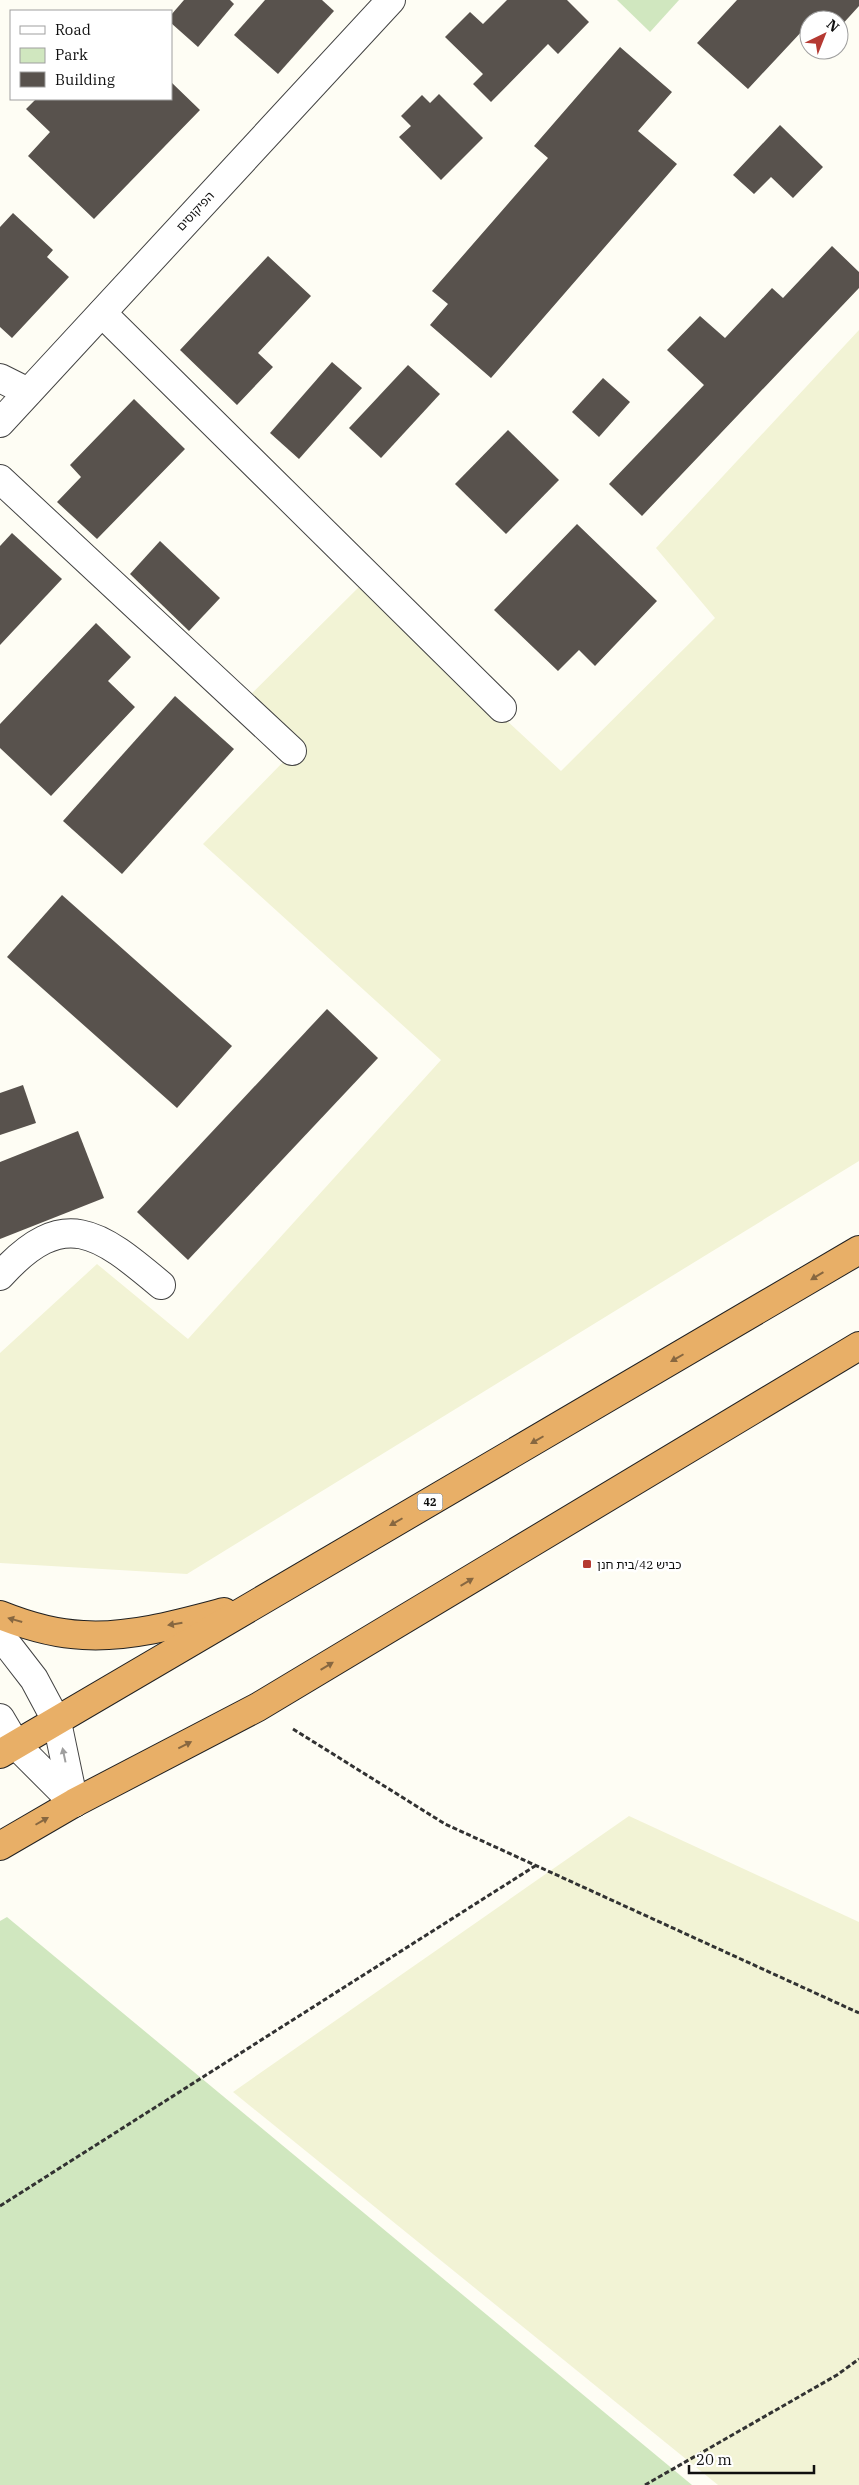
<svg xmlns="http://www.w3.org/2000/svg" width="859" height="2485" font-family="'IBM Plex Serif','Noto Sans Hebrew',serif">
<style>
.farmland{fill:#f2f3d5}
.green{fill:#d0e7bf}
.building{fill:#58524d}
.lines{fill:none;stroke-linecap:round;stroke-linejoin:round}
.minor-casing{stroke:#434343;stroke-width:30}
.highway-casing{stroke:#212121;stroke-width:30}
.path{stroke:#323232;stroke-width:3;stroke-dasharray:5 2.5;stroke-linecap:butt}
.minor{stroke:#fff;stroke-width:28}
.highway{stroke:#e8af67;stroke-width:28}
.oneway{fill:#876740}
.oneway2{fill:#9f9f9f}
.poi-dot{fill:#b53932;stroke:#fff;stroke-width:2}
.labels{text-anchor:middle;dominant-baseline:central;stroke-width:5;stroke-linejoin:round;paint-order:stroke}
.shield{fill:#fff;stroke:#585858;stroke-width:1}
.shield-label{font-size:11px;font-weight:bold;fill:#101010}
.street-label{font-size:12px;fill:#101010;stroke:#fff}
.poi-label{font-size:12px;fill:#101010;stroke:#fff;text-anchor:start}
</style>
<rect width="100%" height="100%" fill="#fefdf4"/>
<g class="farmland">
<polygon points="859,330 859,1161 187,1574 0,1563 0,1353 97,1264 188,1339 441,1060 203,844 287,758 237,708 361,585 561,771 715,618 656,548"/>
<polygon points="629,1816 859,1922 859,2485 718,2485 233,2092"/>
</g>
<g class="green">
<polygon points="617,0 679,0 650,32"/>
<polygon points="7,1917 692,2485 0,2485 0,1921"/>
</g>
<g class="building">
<polygon points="184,0 230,0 234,4 198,47 171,23 171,15"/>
<polygon points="265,0 322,0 334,11 278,74 234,35"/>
<polygon points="507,0 567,0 589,22 558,54 548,44 491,102 473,84 483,74 445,37 470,12 483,24"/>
<polygon points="737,0 859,0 859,6 839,28 839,20 809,20 809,34 804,29 748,89 697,43"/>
<polygon points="620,47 672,92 638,131 677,164 491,378 430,325 448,304 432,291 548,158 534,146"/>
<polygon points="171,82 200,110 94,219 28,156 50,132 26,109 36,99 171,99"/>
<polygon points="439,94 483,138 441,180 399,137 411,126 401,116 422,95 430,103"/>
<polygon points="780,125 823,167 793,198 771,177 754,194 733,175"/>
<polygon points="13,213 53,250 47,257 69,277 12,338 0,327 0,227"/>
<polygon points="832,246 859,272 859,288 642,516 609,484 704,385 667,350 700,316 725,338 772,288 783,298"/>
<polygon points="268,256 311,296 258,353 273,367 237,405 180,350"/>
<polygon points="332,362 362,388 299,459 270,433"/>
<polygon points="408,365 440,394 381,458 349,428"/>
<polygon points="603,378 630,402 599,437 572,412"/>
<polygon points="134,399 185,449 97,539 57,502 81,477 70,465"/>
<polygon points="508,430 559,480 506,534 455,484"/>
<polygon points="577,524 657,601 595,666 579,650 558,671 494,610"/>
<polygon points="12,533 62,579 0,645 0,546"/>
<polygon points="160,541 220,598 189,631 130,574"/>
<polygon points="96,623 131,657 108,681 135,707 51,796 0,748 0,724"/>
<polygon points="175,696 234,749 122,874 63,821"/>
<polygon points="62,895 232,1046 177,1108 7,957"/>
<polygon points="327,1009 378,1058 188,1260 137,1212"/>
<polygon points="23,1085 36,1123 0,1135 0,1093"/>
<polygon points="78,1131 104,1198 0,1239 0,1162"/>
</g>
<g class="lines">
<g class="minor-casing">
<g id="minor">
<polyline points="102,313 502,708"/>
<polyline points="0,378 28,392"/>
<polyline points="0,423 391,0"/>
<polyline points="0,479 292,751"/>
<path d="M0,1276C64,1205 99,1233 161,1285"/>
<polyline points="0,1635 34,1679 57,1722 74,1803"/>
<polyline points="0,1718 16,1745 74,1803"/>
</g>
</g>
<g class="highway-casing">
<g id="highway">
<path d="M0,1615C25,1625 56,1634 83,1635C129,1638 179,1624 224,1612"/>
<polyline points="0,1754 859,1250"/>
<polyline points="0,1846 74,1803 258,1707 859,1346"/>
</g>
</g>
<g class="path">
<polyline points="293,1729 445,1824 859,2013"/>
<polyline points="0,2206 535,1866"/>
<polyline points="645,2485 837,2375 859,2359"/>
</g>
<use href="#minor" class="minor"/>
<use href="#highway" class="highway"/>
</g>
<defs><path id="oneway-solid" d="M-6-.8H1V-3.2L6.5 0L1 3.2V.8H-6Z" transform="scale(1.25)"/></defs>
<g class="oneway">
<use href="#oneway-solid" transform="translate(817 1276) rotate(149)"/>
<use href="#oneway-solid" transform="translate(677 1358) rotate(150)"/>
<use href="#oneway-solid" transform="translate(537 1440) rotate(150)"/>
<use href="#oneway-solid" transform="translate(396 1522) rotate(150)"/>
<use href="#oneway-solid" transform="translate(467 1582) rotate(-31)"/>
<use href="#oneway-solid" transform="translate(15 1620) rotate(-164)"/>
<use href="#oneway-solid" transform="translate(175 1624) rotate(171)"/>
<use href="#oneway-solid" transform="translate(327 1666) rotate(-31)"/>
<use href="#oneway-solid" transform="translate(185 1745) rotate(-27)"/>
<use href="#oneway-solid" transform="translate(42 1821) rotate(-30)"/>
</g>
<use class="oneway2" href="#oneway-solid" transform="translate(64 1755) rotate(-102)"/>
<rect class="poi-dot" x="582" y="1559" width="10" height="10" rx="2.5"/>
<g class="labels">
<rect class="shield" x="417.5" y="1493.5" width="25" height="17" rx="4"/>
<g class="shield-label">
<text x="430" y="1502">42</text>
</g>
<g class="street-label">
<text transform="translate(195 211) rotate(-47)">הפיקוסים</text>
</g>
<g class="poi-label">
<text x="597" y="1564">כביש 42/בית חנן</text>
</g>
</g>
<rect x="10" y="10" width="162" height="90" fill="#ffffff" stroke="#9f9f9f"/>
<rect x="20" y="26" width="25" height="8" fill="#ffffff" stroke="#9f9f9f"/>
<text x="55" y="35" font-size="15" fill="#101010">Road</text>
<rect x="20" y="48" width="25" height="15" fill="#d0e7bf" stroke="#9f9f9f"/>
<text x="55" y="60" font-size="15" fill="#101010">Park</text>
<rect x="20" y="72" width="25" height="15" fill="#58524d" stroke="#9f9f9f"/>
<text x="55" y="85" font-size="15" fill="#101010">Building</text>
<g transform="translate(824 35) rotate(43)"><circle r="24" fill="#ffffff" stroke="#9f9f9f"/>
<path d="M0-4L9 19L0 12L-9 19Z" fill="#b53932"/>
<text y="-8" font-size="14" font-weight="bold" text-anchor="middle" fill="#101010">N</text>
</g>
<path d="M689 2465v8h125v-8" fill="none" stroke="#101010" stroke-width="2.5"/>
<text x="696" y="2465" font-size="15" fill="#101010" stroke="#ffffff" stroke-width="4" paint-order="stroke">20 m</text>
</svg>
